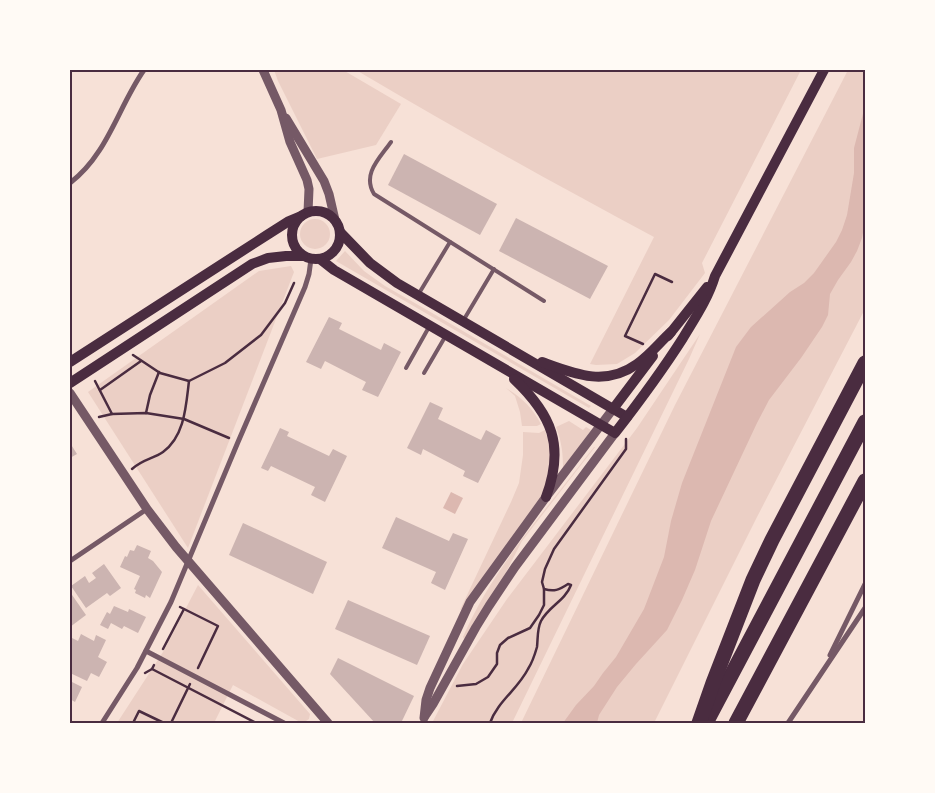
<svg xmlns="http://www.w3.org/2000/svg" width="935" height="793" font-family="'IBM Plex Sans',sans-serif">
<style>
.green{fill:#ebcfc5}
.water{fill:#dcb8b0}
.building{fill:#ccb4b1}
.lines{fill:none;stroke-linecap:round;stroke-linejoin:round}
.path{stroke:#4a2c40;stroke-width:2.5}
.service{stroke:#755966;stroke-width:4}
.minor{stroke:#755966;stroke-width:5}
.tertiary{stroke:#755966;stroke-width:9}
.secondary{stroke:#4a2c40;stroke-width:10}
.motorway{stroke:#4a2c40;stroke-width:15}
.neatline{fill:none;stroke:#4a2c40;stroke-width:2}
</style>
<rect width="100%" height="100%" fill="#f7e1d7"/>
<g class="green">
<polygon points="274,70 343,70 401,104 376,145 317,159 278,81"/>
<path d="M356,70H801L702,263L705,273L669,320L635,353L617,364L596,365L590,364L654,237C553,183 454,128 356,70Z"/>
<polygon points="848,70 865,70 865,309 757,517 654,723 521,723 675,405"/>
<circle cx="315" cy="234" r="15"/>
<polygon points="345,251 364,271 385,286 427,310 591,406 589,408 336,261"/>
<polygon points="291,266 294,272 188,548 88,392 259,271"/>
<polygon points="700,334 689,359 512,723 432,723 463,664 507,599 637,428"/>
<path d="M506,388C522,397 533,409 541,424L537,426H522L520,412L515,396Z"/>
<path d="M569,421L583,430L586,427L591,430L563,470C563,453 562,443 556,427Z"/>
<polygon points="545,430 550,447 550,468 541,500 462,609 460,610 511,502 519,483 523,455 523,432 539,433"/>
<path d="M594,447H595L522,541L502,580L466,638L464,639L463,637C482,593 510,554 539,517C558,493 576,470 594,447Z"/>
<polygon points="198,585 310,714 309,719 306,721 300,722 233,685 214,723 117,723 163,652"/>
</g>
<g class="water">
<polygon points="865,106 865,222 862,238 857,251 851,262 838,280 830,294 828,315 822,327 801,358 769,400 757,423 711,521 695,570 682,600 667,630 657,641 636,664 617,687 599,715 597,723 563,723 576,705 594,686 603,673 616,657 644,609 664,557 671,521 682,483 736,347 751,327 790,292 804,283 814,273 836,242 842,230 847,215 854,173 854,148"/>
<polygon points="451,492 463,498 455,514 443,508"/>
</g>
<g class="building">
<polygon points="404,154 497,204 480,235 388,185"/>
<polygon points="516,218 608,266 590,299 499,251"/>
<polygon points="329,317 342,323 339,329 381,350 384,343 401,352 378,397 362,390 366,382 325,361 321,369 306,362"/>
<polygon points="430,402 443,408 438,419 481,440 486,430 501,438 478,483 463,476 465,471 423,449 421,455 407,448"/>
<polygon points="280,428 289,432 287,436 329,456 333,449 347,456 325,502 311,495 315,487 271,466 268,471 261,468"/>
<polygon points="70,443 77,454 70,458"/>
<polygon points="396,517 449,541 453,533 468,539 445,590 431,583 436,572 382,548"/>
<polygon points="243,523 327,562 313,594 229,555"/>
<polygon points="137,545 151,551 148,558 153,561 162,572 150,598 146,595 145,598 135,593 136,590 134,589 140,576 120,567 125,556 127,557 130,550 134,551"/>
<polygon points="104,564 121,588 110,596 107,593 86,608 71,586 85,576 89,583 96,578 92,573"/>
<polygon points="70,592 86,615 70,627"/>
<polygon points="348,600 430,636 417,665 335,629"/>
<polygon points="114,606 128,612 129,609 146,617 138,633 124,626 122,629 111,623 108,629 100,625 107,612 110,614"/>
<polygon points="81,634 94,641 96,635 106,640 98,657 107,662 99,677 91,673 87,681 70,673 70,637 78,641"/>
<polygon points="338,658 414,696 401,723 375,723 330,674"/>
<polygon points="70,681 82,687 75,702 70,699"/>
</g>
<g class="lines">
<g class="path">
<polyline points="643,344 625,336 655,274 672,282"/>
<polyline points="133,355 160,373 189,381 225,363 261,335 285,303 294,283"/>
<polyline points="95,381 112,414"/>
<polyline points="100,390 141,361"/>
<polyline points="146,413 150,395 159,372"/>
<polyline points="99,417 112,414 146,413 184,419 229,438"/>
<path d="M132,469C143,459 153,459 163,452C185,436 186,405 189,381"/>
<polyline points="180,607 218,626 198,668"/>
<polyline points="163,649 184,609"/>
<polyline points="152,669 256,723"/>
<polyline points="145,673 152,669 154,665"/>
<polyline points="457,686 476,684 488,677 497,664 497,653 500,645 508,638 530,628 539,615 544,605 544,589"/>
<polyline points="133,723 139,711 164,723"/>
<polyline points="171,723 190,684"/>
<path d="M490,723C497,702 518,689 528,669C532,663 535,654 537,647C538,638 537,629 541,621C549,606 565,601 571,585L568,584C559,590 554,592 544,589L542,582L545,569L554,549L626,449V439"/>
</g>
<g class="service">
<path d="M391,142C379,159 362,174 374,194L544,301"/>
<polyline points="418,295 450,242"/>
<polyline points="463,321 494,269"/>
<polyline points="406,368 429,327"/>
<polyline points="424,373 445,337"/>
</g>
<g class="minor">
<path d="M70,183C108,154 118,107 144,70"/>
<polyline points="70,561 147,509"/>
<polyline points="146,651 284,723"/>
<polyline points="830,655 865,584"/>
<polyline points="102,723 137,668 171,602 238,442 305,287 309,274 311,259"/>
<polyline points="788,723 865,608"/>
</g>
<g class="tertiary">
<polyline points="263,70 281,110 290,142 307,180 309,189 308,212"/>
<polyline points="286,118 324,181 329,194 335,220"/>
<polyline points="70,393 147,509 176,547 328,723"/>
<polyline points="425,716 433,704 476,627 489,606 515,567 615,433"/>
<polyline points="424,718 426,700 430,688 470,602 546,497 613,409"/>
</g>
<g class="secondary">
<circle cx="316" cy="235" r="24"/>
<polyline points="340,232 370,263 397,283 627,417"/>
<path d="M320,259L334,270L615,433C639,402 662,371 683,338C695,318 708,299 715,276L824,70"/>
<polyline points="668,336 707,287"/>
<polyline points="70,362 267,235 289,221 301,216"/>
<path d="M542,362C575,374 605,387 637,364C650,355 660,342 671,332"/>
<path d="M514,379C552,415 565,446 546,497"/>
<polyline points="70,383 252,264 268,258 286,256 303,256"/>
<polyline points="613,409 653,356"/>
</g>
<g class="motorway">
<polyline points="707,721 865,422"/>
<polyline points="699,723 713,683 753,580 772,540 865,363"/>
<polyline points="736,723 865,481"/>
</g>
</g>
<rect width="935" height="793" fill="none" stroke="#fffaf5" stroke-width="142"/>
<rect x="71" y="71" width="793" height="651" class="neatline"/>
</svg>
